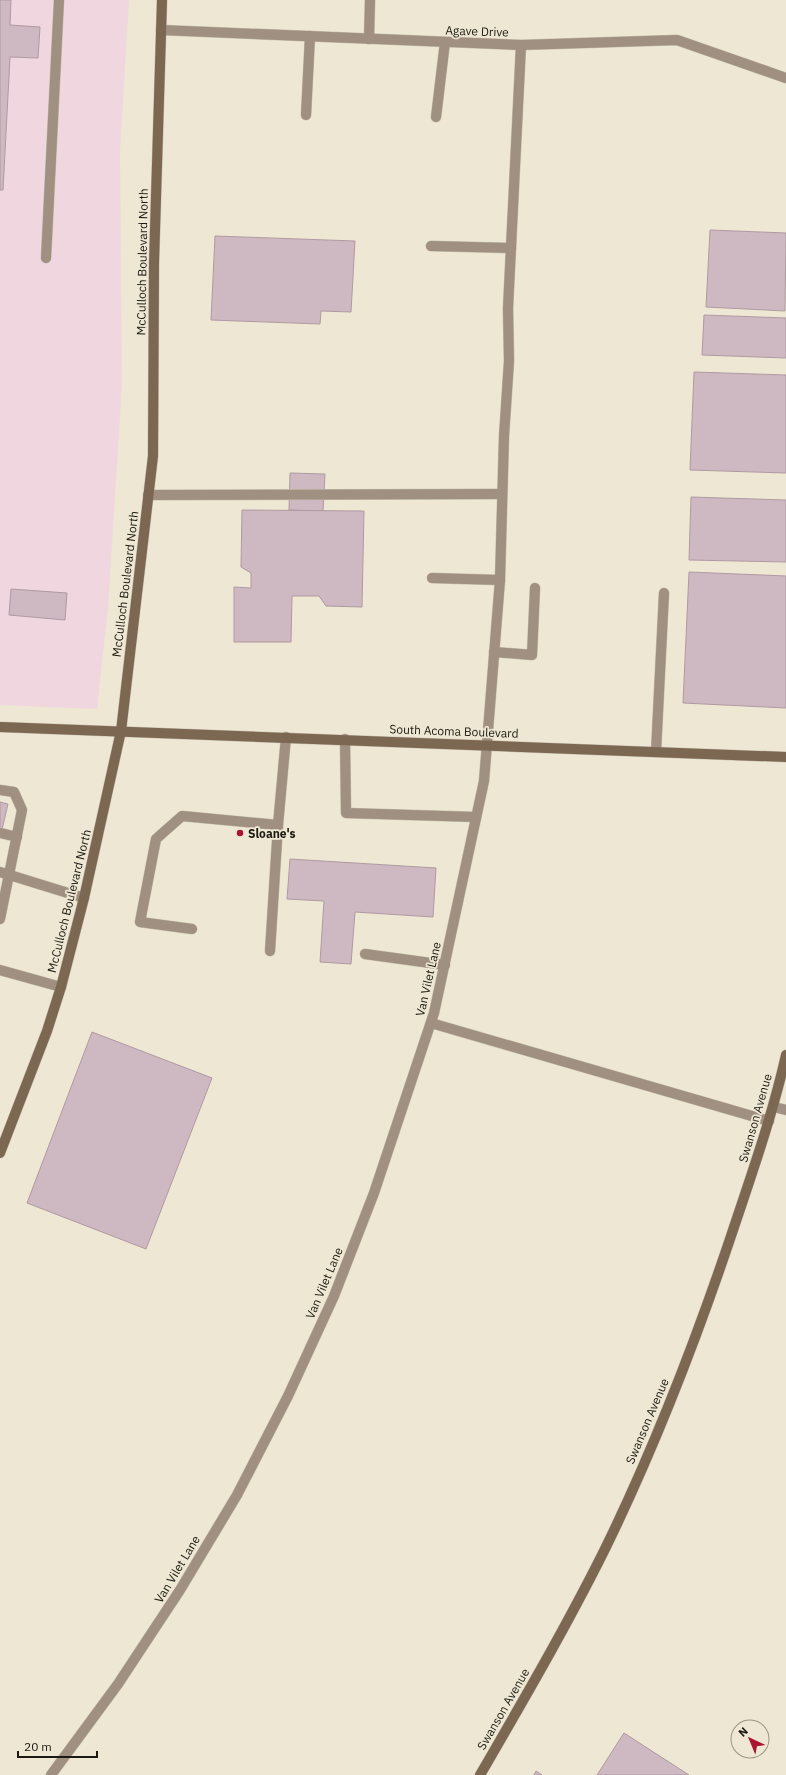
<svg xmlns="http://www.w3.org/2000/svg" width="786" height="1775" font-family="'IBM Plex Sans',sans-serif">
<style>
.commercial{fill:#efd6df}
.building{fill:#ceb8c1;stroke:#af9aa2}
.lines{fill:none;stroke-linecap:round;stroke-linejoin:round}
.lane-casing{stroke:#c8c2b0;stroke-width:11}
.street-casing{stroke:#c8c2b0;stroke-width:11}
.secondary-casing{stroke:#c8c2b0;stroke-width:11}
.lane{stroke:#a09082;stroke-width:10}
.street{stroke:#a09082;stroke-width:10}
.secondary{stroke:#7c6753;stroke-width:10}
.poi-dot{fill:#aa1332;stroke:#eee7d3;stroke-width:1.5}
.labels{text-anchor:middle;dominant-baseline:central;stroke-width:3.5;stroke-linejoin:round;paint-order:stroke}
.street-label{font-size:12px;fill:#1b1911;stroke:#eee7d3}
.poi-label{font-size:12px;font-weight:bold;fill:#1b1911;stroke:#eee7d3;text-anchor:start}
</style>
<rect width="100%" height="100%" fill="#eee7d3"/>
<polygon class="commercial" points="0,0 129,0 120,151 122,384 108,607 97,709 0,705"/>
<g class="building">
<polygon points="0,0 11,0 10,25 40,27 38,58 10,57 3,190 0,190"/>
<polygon points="710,230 786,233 785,311 706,307"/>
<polygon points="215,236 355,241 351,312 321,311 320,324 211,320"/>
<polygon points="704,315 786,318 786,358 702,355"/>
<polygon points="694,372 786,375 786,473 690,470"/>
<polygon points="290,473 325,474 323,511 289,510"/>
<polygon points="691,497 786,500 786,562 689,560"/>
<polygon points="242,510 364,511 362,607 326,606 319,596 292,596 291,642 234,642 234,587 251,588 251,573 241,567"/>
<polygon points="689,572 786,576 786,708 683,703"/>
<polygon points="11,589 67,593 65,620 9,615"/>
<polygon points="0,802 8,804 0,838"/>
<polygon points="290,859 436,868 433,917 355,912 351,964 320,962 324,901 287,899"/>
<polygon points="92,1032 212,1078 146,1249 27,1203"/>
<polygon points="624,1733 689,1775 597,1775"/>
<polygon points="536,1771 542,1775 534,1775"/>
</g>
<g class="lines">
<g class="lane-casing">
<g id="lane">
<polyline points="369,39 370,0"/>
<polyline points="306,115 310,36"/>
<polyline points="436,117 445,42"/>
<polyline points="431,246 511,248"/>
<polyline points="46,258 59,0"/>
<polyline points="148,495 502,494"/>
<polyline points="432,578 500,580"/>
<polyline points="494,652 532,655 535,588"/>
<polyline points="345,739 346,813 476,817"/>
<polyline points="656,752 664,593"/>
<polyline points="0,790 14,792 22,810 0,919"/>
<polyline points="1,833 17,837"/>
<polyline points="0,872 84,898"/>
<polyline points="192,929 140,922 156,839 182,816 278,825 286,737"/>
<polyline points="270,951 278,825"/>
<polyline points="365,954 445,965"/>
<polyline points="0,970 61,987"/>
<polyline points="431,1023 769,1121"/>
<polyline points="51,1775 118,1684 180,1590 237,1495 288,1396 334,1296 374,1193 434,1013 484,781 500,580 504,436 509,361 508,308 521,45"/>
</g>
</g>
<g class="street-casing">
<g id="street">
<polyline points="161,30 521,45 677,40 786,78"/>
<polyline points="774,1107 786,1110"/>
</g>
</g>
<g class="secondary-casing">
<g id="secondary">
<polyline points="0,727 786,757"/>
<polyline points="0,1153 47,1031 61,987 84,898 121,731 153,456 154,263 162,0"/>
<path d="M480,1775C523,1701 566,1627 604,1551C654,1449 695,1343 731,1236C751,1176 772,1117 786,1055"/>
</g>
</g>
<use href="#lane" class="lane"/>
<use href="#street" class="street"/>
<use href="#secondary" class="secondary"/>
</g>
<circle class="poi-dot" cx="240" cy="833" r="4"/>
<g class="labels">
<g class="street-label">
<text transform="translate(477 31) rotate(2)">Agave Drive</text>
<text transform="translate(142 262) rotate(-89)">McCulloch Boulevard North</text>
<text transform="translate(125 584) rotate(-83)">McCulloch Boulevard North</text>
<text transform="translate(454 731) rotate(2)">South Acoma Boulevard</text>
<text transform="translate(69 901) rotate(-76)">McCulloch Boulevard North</text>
<text transform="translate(428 979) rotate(-77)">Van Vilet Lane</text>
<text transform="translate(755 1118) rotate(-74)">Swanson Avenue</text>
<text transform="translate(324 1283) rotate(-67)">Van Vilet Lane</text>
<text transform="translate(647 1421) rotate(-67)">Swanson Avenue</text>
<text transform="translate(177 1569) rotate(-59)">Van Vilet Lane</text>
<text transform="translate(503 1709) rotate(-60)">Swanson Avenue</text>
</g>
<g class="poi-label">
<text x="248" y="833">Sloane's</text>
</g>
</g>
<g transform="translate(750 1739) rotate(316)"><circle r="19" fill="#eee7d3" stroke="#9a9585"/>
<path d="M0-3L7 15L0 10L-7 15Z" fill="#aa1332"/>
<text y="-6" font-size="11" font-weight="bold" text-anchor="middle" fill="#1b1911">N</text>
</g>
<path d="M18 1751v6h79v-6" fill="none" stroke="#1b1911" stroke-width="2"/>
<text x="24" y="1751" font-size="12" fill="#1b1911" stroke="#eee7d3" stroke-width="3" paint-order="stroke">20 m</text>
</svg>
